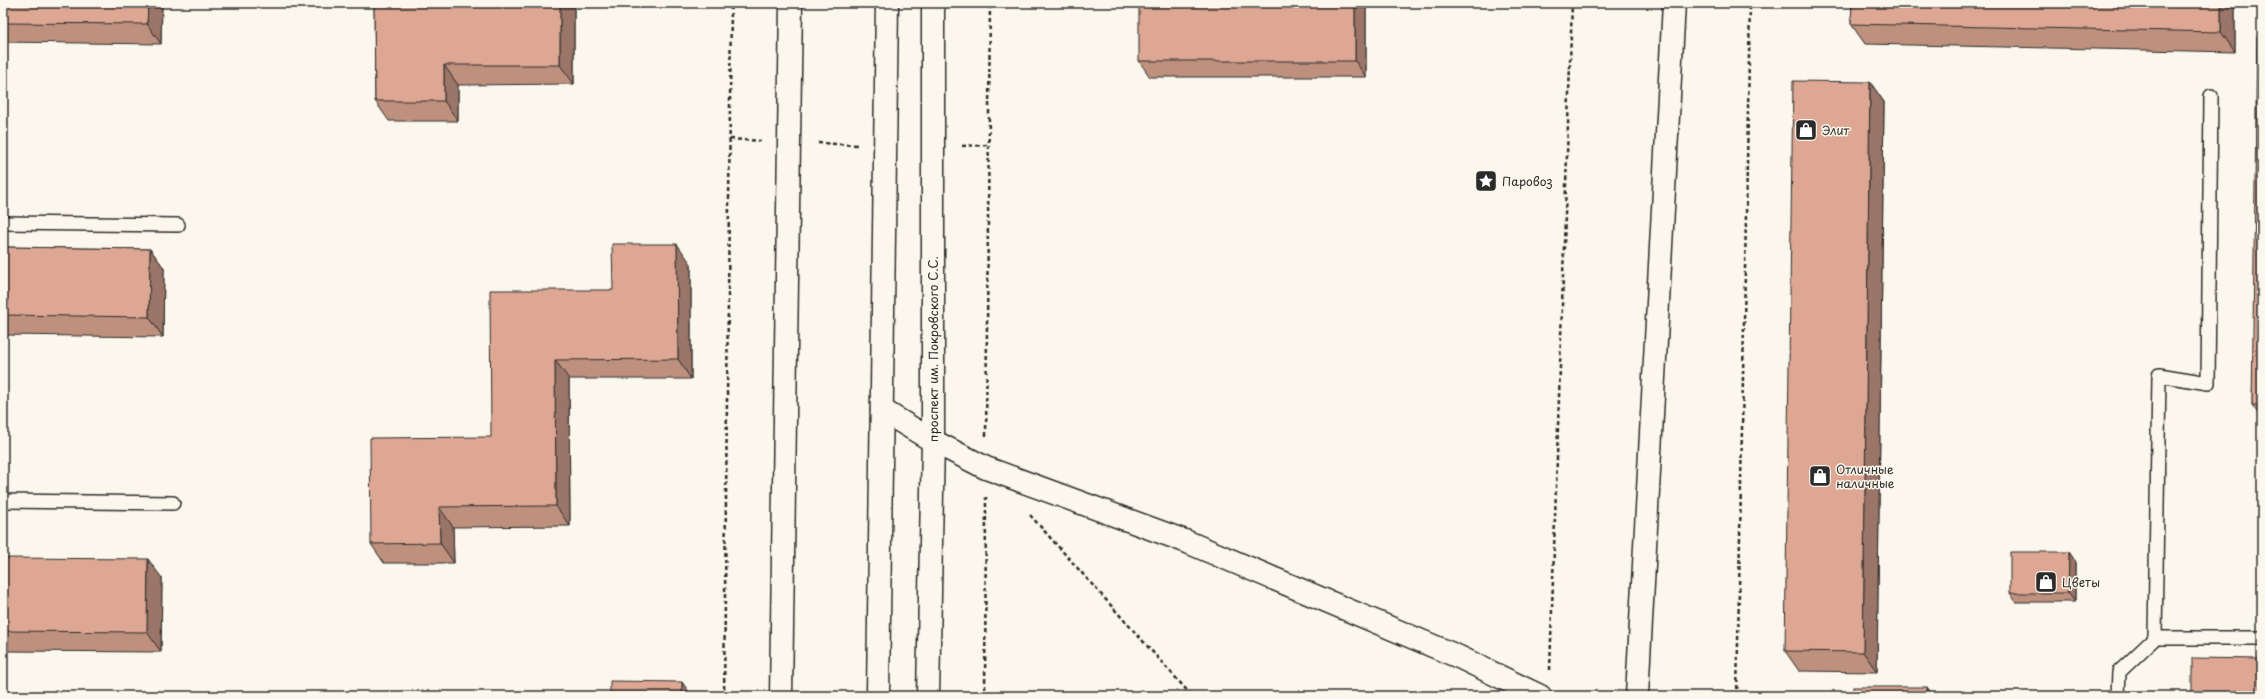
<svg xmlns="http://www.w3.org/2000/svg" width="2265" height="699" font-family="'Playpen Sans',sans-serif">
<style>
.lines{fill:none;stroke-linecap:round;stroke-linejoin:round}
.service-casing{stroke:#2b2b2b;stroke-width:16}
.minor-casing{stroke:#2b2b2b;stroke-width:25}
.secondary-casing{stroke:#2b2b2b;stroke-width:25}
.path{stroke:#2b2b2b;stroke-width:2.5;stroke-dasharray:4 3;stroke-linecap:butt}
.service{stroke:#fbf7ec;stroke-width:13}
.minor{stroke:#fbf7ec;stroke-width:22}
.secondary{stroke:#fbf7ec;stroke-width:22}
.wall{fill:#be907e;stroke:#2b2b2b}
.shaded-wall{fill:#9b7567;stroke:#2b2b2b}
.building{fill:#dda793;stroke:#2b2b2b}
.labels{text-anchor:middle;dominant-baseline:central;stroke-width:3;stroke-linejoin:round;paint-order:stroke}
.poi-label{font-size:12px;fill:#2b2b2b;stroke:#fbf7ec;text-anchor:start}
.street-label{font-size:12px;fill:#2b2b2b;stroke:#fbf7ec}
</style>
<rect width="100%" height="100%" fill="#fbf7ec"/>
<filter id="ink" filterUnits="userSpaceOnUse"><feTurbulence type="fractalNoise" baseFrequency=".025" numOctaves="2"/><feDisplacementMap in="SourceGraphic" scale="8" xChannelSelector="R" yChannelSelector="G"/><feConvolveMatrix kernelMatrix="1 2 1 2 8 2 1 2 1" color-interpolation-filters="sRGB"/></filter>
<g filter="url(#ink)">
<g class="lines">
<g class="service-casing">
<g id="service">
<polyline points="3,223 178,225"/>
<polyline points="3,501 173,503"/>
<polyline points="2155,638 2262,638"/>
<polyline points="2118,696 2119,672 2155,638 2159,375 2208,383 2211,96"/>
</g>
</g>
<g class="minor-casing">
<g id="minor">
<polyline points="882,410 933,441 986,468 1185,541 1459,657 1540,696"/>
<polyline points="781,696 791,3"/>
<polyline points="1637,696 1674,3"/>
</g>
</g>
<g class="secondary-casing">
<g id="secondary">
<polyline points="878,696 887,3"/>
<path id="s1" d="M928,696L933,441V3"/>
</g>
</g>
<g class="path">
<polyline points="730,139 761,141"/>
<polyline points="818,143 857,145"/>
<polyline points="962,146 989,145"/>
<polyline points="986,436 990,3"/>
<polyline points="1030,515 1192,696"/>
<polyline points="1550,670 1572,3"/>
<polyline points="724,696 731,3"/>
<polyline points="985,696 986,497"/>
<polyline points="1737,696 1750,3"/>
</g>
<use href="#service" class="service"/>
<use href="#minor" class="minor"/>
<use href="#secondary" class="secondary"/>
</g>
<g class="wall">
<polygon points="3,3 162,3 161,44 3,42"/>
<polygon points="374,3 574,3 574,84 458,85 458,121 389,121 375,101"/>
<polygon points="1366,3 1366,77 1150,77 1139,61"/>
<polygon points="1852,3 2235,3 2235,52 1865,44 1851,24"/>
<polygon points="2262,37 2262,419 2252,405"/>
<polygon points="1870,82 1884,102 1877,672 1799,671 1785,651"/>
<polygon points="3,247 150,249 164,268 163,337 3,335"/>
<polygon points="691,264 691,379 569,379 570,526 453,527 454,563 384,563 371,544 491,437 613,290"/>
<polygon points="2069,552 2075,561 2075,602 2016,602 2010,593"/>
<polygon points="3,558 162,578 161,652 3,651"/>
</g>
<g class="shaded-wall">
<polygon points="148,3 162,3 161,44 147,24"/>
<polygon points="560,3 574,3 574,84 560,65"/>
<polygon points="1355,3 1366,3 1366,77 1355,61"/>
<polygon points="2221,3 2235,3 2235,52 2221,32"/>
<polygon points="444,65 458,85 458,121 444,101"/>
<polygon points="1870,82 1884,102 1877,672 1863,652"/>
<polygon points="677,244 691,264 691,379 678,359"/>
<polygon points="150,249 164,268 163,337 149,317"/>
<polygon points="555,360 569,379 570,526 556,506"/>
<polygon points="439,507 453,527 454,563 440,543"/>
<polygon points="2069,552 2075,561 2075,602 2068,593"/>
<polygon points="148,559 162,578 161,652 147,632"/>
<polygon points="682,682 692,696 682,696"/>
<polygon points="1927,687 1934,696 1927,696"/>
</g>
<g class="building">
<polygon points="3,3 148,3 147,24 3,23"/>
<polygon points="374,3 560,3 560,65 444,65 444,101 375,101"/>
<rect x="1139" y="3" width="216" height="58"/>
<polygon points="1852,3 2221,3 2221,32 1851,24"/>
<polygon points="2257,37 2262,37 2262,405 2252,405"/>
<polygon points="1793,81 1870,82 1863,652 1785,651"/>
<polygon points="612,244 677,244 678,359 555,360 556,506 439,507 440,543 371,544 370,438 491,437 490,290 613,290"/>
<polygon points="3,247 150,249 149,317 3,315"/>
<polygon points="2010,552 2069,552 2068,593 2010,593"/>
<polygon points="3,558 148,559 147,632 3,631"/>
<polygon points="2192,658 2262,659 2262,696 2192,696"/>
<polygon points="610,681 682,682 682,696 610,696"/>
<rect x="1853" y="687" width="74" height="9"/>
</g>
</g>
<defs>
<g id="shop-square" transform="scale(1.15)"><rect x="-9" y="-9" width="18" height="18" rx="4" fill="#2b2b2b" stroke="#fbf7ec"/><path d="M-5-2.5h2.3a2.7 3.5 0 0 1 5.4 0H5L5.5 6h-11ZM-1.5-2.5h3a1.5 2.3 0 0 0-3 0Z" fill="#fff"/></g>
<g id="sight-square" transform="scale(1.15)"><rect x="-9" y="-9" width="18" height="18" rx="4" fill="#2b2b2b" stroke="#fbf7ec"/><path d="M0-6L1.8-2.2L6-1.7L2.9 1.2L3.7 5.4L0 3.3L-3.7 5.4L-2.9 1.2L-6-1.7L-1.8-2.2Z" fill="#fff"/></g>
</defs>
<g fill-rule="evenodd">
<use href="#shop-square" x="1806" y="130"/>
<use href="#sight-square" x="1486" y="181"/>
<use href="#shop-square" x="1820" y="476"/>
<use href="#shop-square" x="2046" y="582"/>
</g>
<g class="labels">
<g class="poi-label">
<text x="1822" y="130">Элит</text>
<text x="1502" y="181">Паровоз</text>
<text x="1836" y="469">Отличные<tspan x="1836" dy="14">наличные</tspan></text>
<text x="2062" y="582">Цветы</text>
</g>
<g class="street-label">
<text stroke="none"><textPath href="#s1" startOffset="347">проспект им. Покровского С.С.</textPath></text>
</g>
</g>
<rect width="2265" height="699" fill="none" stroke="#fbf7ec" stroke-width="16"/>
<rect x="8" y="8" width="2249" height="683" fill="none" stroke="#2b2b2b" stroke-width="1.5" filter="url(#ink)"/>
</svg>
